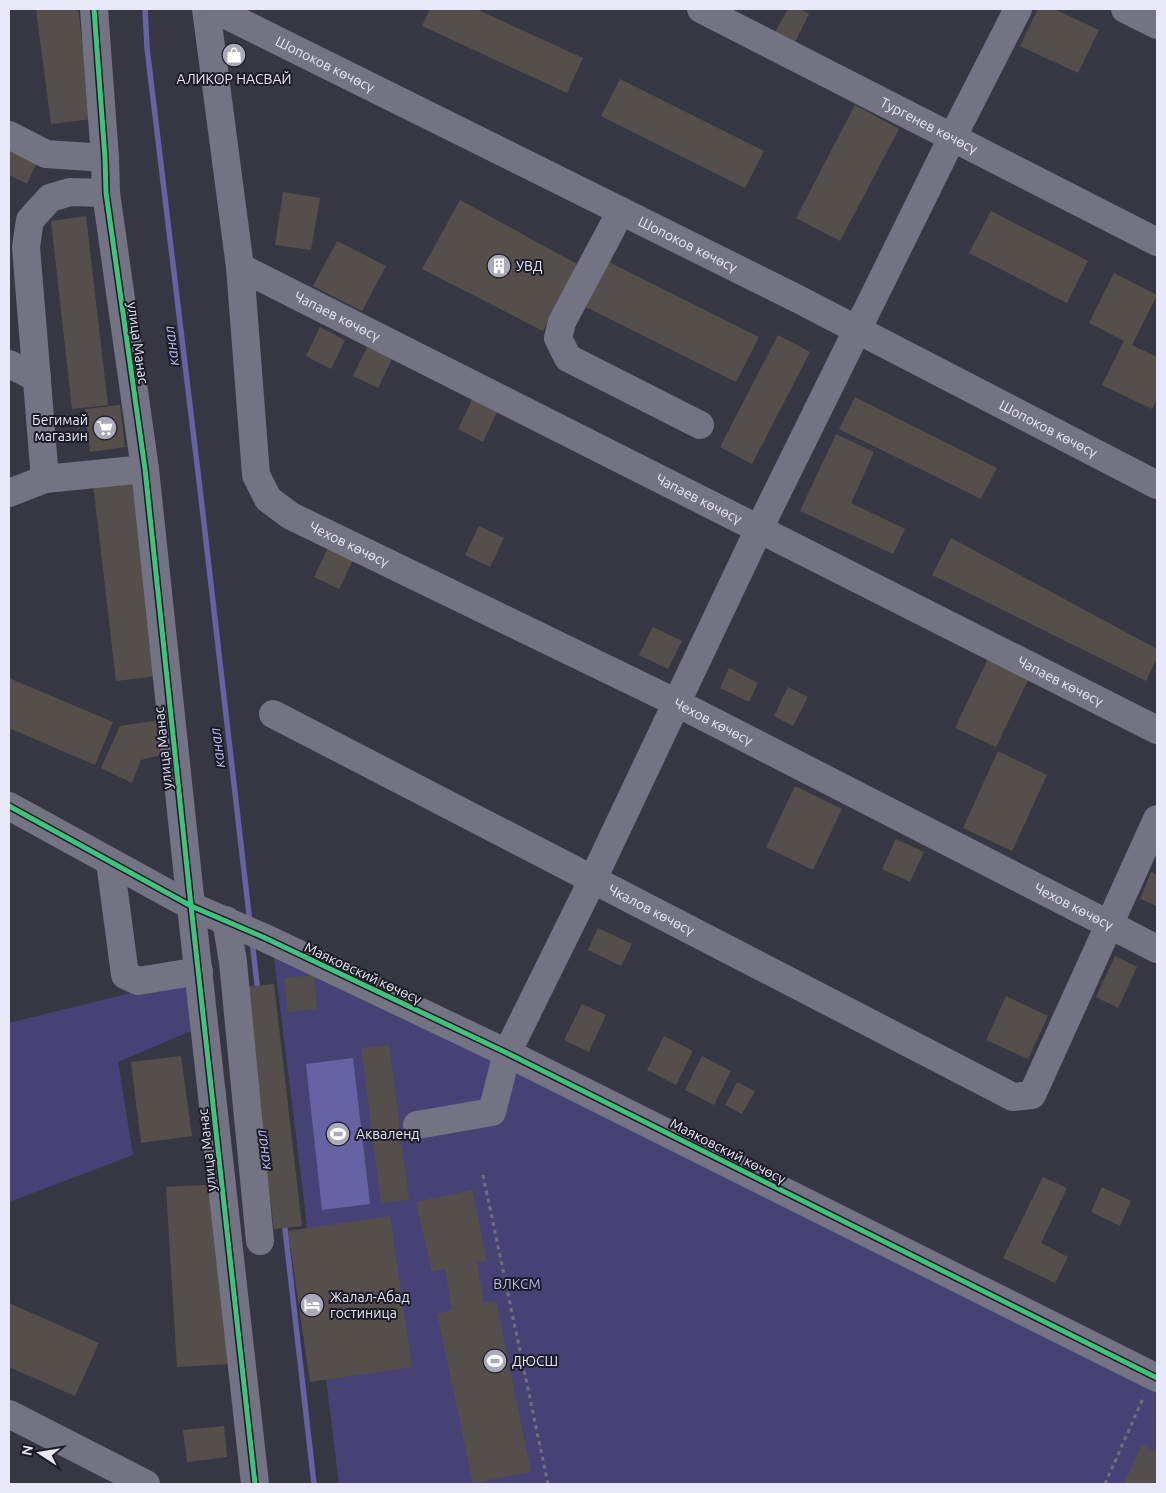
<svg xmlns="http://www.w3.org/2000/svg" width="1166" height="1493" font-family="Ubuntu,sans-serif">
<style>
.green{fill:#474275}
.water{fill:#6662a3}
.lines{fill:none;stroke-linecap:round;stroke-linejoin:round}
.stream{stroke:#6662a3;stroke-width:5.5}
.building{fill:#544f4a}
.path{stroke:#70707d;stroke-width:3;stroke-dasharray:4 4;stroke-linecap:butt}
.minor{stroke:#737384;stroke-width:28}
.cycleway-casing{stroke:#1b1a26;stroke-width:8}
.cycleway{stroke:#40c37c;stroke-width:5}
.labels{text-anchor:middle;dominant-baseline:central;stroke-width:4;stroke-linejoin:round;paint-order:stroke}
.street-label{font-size:14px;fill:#e8e8f8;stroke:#1b1a26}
.poi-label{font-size:14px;fill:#e8e8f8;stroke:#1b1a26;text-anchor:start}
.park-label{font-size:14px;fill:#bcbaf5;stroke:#1b1a26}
.water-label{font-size:15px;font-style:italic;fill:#bcbbf5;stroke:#1b1a26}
</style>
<rect width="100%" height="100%" fill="#373743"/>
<g class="green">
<polygon points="273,950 1157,1391 1157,1484 339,1484"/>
<polygon points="191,978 198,1028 118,1062 133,1155 9,1202 9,1023"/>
</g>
<polygon class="water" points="353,1058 370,1204 322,1210 306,1064"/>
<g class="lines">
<g class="stream">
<polyline points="145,9 147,48 200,489 250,923"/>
<polyline points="252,940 258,993"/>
<polyline points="284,1220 314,1484"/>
</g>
</g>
<g class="building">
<polygon points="36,9 78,9 92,119 51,124"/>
<polygon points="430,9 476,9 583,58 567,93 422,26"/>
<polygon points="788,9 800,9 809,14 795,42 775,32"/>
<polygon points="1038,9 1054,9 1099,30 1078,73 1020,46"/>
<polygon points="620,79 764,151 745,188 601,116"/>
<polygon points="855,105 899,129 840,241 796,218"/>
<polygon points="15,143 40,156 27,184 9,175 9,156"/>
<polygon points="283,192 320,198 311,250 275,245"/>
<polygon points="460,200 577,264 543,331 422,269"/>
<polygon points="991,211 1088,261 1067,303 969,253"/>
<polygon points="86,216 108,405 72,409 51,221"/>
<polygon points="337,241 386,266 362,311 313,286"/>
<polygon points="609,262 759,337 736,382 586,307"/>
<polygon points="1114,273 1157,295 1132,345 1157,357 1157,399 1152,409 1102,385 1124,341 1089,323"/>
<polygon points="320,327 345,340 331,369 306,356"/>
<polygon points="778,335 810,352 752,464 720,447"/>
<polygon points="367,347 392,359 378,388 353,376"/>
<polygon points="855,397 997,468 981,499 839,429"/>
<polygon points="472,400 497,412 483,442 458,429"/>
<polygon points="120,405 125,447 90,452 85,409"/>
<polygon points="836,434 874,452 851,503 905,529 893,554 800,511"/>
<polygon points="134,479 158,676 116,681 93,484"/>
<polygon points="479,526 504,538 490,567 465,555"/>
<polygon points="951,538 1157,649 1157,658 1146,681 932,575"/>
<polygon points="328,548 353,560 339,589 314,577"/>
<polygon points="653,627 682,641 668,669 639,655"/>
<polygon points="990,654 1031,674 996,747 955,728"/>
<polygon points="729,668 758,683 749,702 720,688"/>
<polygon points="9,678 113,722 95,765 9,728"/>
<polygon points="788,687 808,697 793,726 774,716"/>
<polygon points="160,720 161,755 141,760 132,783 101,768 120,726"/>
<polygon points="998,751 1047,775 1012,851 963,828"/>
<polygon points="795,786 842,809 813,870 766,847"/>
<polygon points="896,839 924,852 910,882 882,869"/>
<polygon points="1151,872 1157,875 1157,906 1140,899"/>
<polygon points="598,928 632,944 621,966 588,950"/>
<polygon points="1115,956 1137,967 1118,1008 1096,997"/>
<polygon points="314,975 317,1009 288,1012 284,978"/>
<polygon points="274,984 302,1226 274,1229 245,987"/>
<polygon points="1006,996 1048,1016 1028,1059 986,1040"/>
<polygon points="582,1004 606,1015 589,1052 564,1040"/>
<polygon points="664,1036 693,1051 676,1085 647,1070"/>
<polygon points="389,1045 409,1200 381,1203 361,1048"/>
<polygon points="181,1056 192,1136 141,1143 131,1062"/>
<polygon points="702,1056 731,1071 714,1105 685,1090"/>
<polygon points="737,1082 755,1091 742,1114 725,1105"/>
<polygon points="1043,1177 1067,1188 1041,1243 1068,1257 1055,1283 1003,1258"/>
<polygon points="219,1184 230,1364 177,1367 166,1187"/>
<polygon points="1102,1187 1131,1201 1120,1226 1091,1212"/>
<polygon points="472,1190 487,1260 477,1263 484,1303 496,1301 531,1472 473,1483 437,1314 452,1310 445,1269 432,1272 416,1202"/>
<polygon points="390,1216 412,1367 310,1382 288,1231"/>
<polygon points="9,1303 99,1343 75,1396 9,1367"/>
<polygon points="224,1426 227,1457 187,1462 183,1430"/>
<polygon points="1142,1445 1157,1452 1157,1484 1124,1484"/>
</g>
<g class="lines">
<g class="path">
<polyline points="483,1175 548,1484"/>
<polyline points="1105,1484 1144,1396"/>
</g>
<g class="minor">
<polyline points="94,9 105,158 106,193 145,469 191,906 255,1484"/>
<path id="s1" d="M206,9L240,267L256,475L268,499L291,516L677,703L1157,949"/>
<path id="s2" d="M214,9L796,298L1157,485"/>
<path id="s3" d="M701,9L1157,242"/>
<polyline points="1125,9 1157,25"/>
<polyline points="9,135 46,154 105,158"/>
<polyline points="106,193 70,192 50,198 30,220 26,247 45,479 145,469"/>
<polyline points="621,211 562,322 558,338 568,358 700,425"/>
<path id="s4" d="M240,267L1157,730"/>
<polyline points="9,364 37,378"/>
<polyline points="9,493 45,479"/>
<path id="s5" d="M273,714L1013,1097L1032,1095L1157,819"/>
<polyline points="9,806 191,906 263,937 507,1053 1157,1378"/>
<polyline points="110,862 125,975 138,981 199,971"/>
<polyline points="226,920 233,962 260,1241"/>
<polyline points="417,1125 492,1112 507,1053 593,879 759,529 949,144 1018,9"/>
<polyline points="9,1414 146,1484"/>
</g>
<g class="cycleway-casing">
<g id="cycleway">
<polyline points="94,9 105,158 106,193 145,469 191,906 255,1484"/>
<polyline points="9,806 191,906 263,937 507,1053 1157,1378"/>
</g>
</g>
<use href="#cycleway" class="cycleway"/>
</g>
<defs>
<g id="shop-disc" transform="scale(1.25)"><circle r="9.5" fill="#aaaab9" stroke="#1b1a26"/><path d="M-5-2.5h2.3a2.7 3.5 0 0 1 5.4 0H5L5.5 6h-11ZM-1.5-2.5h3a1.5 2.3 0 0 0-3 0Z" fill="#fff"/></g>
<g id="building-disc" transform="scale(1.25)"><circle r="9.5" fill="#aaaab9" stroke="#1b1a26"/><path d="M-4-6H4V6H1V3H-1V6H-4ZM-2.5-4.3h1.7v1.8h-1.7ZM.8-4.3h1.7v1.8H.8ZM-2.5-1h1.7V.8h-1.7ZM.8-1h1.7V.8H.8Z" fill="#fff"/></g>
<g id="supermarket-disc" transform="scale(1.25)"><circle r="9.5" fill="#aaaab9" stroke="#1b1a26"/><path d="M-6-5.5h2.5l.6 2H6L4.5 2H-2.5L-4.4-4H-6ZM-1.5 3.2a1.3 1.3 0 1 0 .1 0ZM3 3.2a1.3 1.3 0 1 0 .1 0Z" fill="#fff"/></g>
<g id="stadium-disc" transform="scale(1.25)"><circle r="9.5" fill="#aaaab9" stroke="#1b1a26"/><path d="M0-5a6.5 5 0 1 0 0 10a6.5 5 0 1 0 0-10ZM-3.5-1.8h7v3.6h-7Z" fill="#fff"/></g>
<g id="hotel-disc" transform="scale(1.25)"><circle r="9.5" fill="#aaaab9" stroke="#1b1a26"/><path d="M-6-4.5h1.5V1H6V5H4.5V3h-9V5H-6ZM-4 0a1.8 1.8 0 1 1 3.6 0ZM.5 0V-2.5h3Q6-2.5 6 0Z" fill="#fff"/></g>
</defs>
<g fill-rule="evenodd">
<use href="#shop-disc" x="234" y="55"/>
<use href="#building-disc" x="499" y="266"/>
<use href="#supermarket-disc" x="105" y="428"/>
<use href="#stadium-disc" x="338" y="1134"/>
<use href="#hotel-disc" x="312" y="1305"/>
<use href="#stadium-disc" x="495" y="1361"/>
</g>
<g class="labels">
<g class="street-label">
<text stroke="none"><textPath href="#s2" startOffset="124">Шопоков көчөсү</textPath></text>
<text stroke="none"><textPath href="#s3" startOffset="256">Тургенев көчөсү</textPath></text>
<text stroke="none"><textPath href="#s2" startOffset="529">Шопоков көчөсү</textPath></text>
<text stroke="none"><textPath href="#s4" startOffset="109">Чапаев көчөсү</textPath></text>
<text transform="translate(138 343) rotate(82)">улица Манас</text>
<text stroke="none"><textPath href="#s2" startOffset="934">Шопоков көчөсү</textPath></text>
<text stroke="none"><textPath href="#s4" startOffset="514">Чапаев көчөсү</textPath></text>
<text stroke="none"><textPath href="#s1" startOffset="589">Чехов көчөсү</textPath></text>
<text stroke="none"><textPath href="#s4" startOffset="919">Чапаев көчөсү</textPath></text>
<text stroke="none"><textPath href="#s1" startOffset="994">Чехов көчөсү</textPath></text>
<text transform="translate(163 748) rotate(-96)">улица Манас</text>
<text stroke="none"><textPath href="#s1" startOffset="1399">Чехов көчөсү</textPath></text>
<text stroke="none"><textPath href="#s5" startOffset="426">Чкалов көчөсү</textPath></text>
<text transform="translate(363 973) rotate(25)">Маяковский көчөсү</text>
<text transform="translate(207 1150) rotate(-96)">улица Манас</text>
<text transform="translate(728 1151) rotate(27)">Маяковский көчөсү</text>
</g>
<g class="poi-label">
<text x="234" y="79" text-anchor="middle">АЛИКОР НАСВАЙ</text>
<text x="516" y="266">УВД</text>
<text x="88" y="420" text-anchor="end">Бегимай<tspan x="88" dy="16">магазин</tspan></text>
<text x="356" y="1134">Акваленд</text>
<text x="330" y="1297">Жалал-Абад<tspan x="330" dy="16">гостиница</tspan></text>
<text x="512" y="1361">ДЮСШ</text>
</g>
<g class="park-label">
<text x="517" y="1284">ВЛКСМ</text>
</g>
<g class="water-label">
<text transform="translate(171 346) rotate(-97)">канал</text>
<text transform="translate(217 748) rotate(-97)">канал</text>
<text transform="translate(263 1150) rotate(-97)">канал</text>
</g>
</g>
<rect width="1166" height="1493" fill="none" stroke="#e8e8f8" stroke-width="20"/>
<g transform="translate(40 1453) rotate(282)" stroke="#1b1a26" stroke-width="4" paint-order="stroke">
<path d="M0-4L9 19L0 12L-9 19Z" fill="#e8e8f8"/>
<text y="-8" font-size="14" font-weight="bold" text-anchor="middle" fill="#e8e8f8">N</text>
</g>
</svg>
